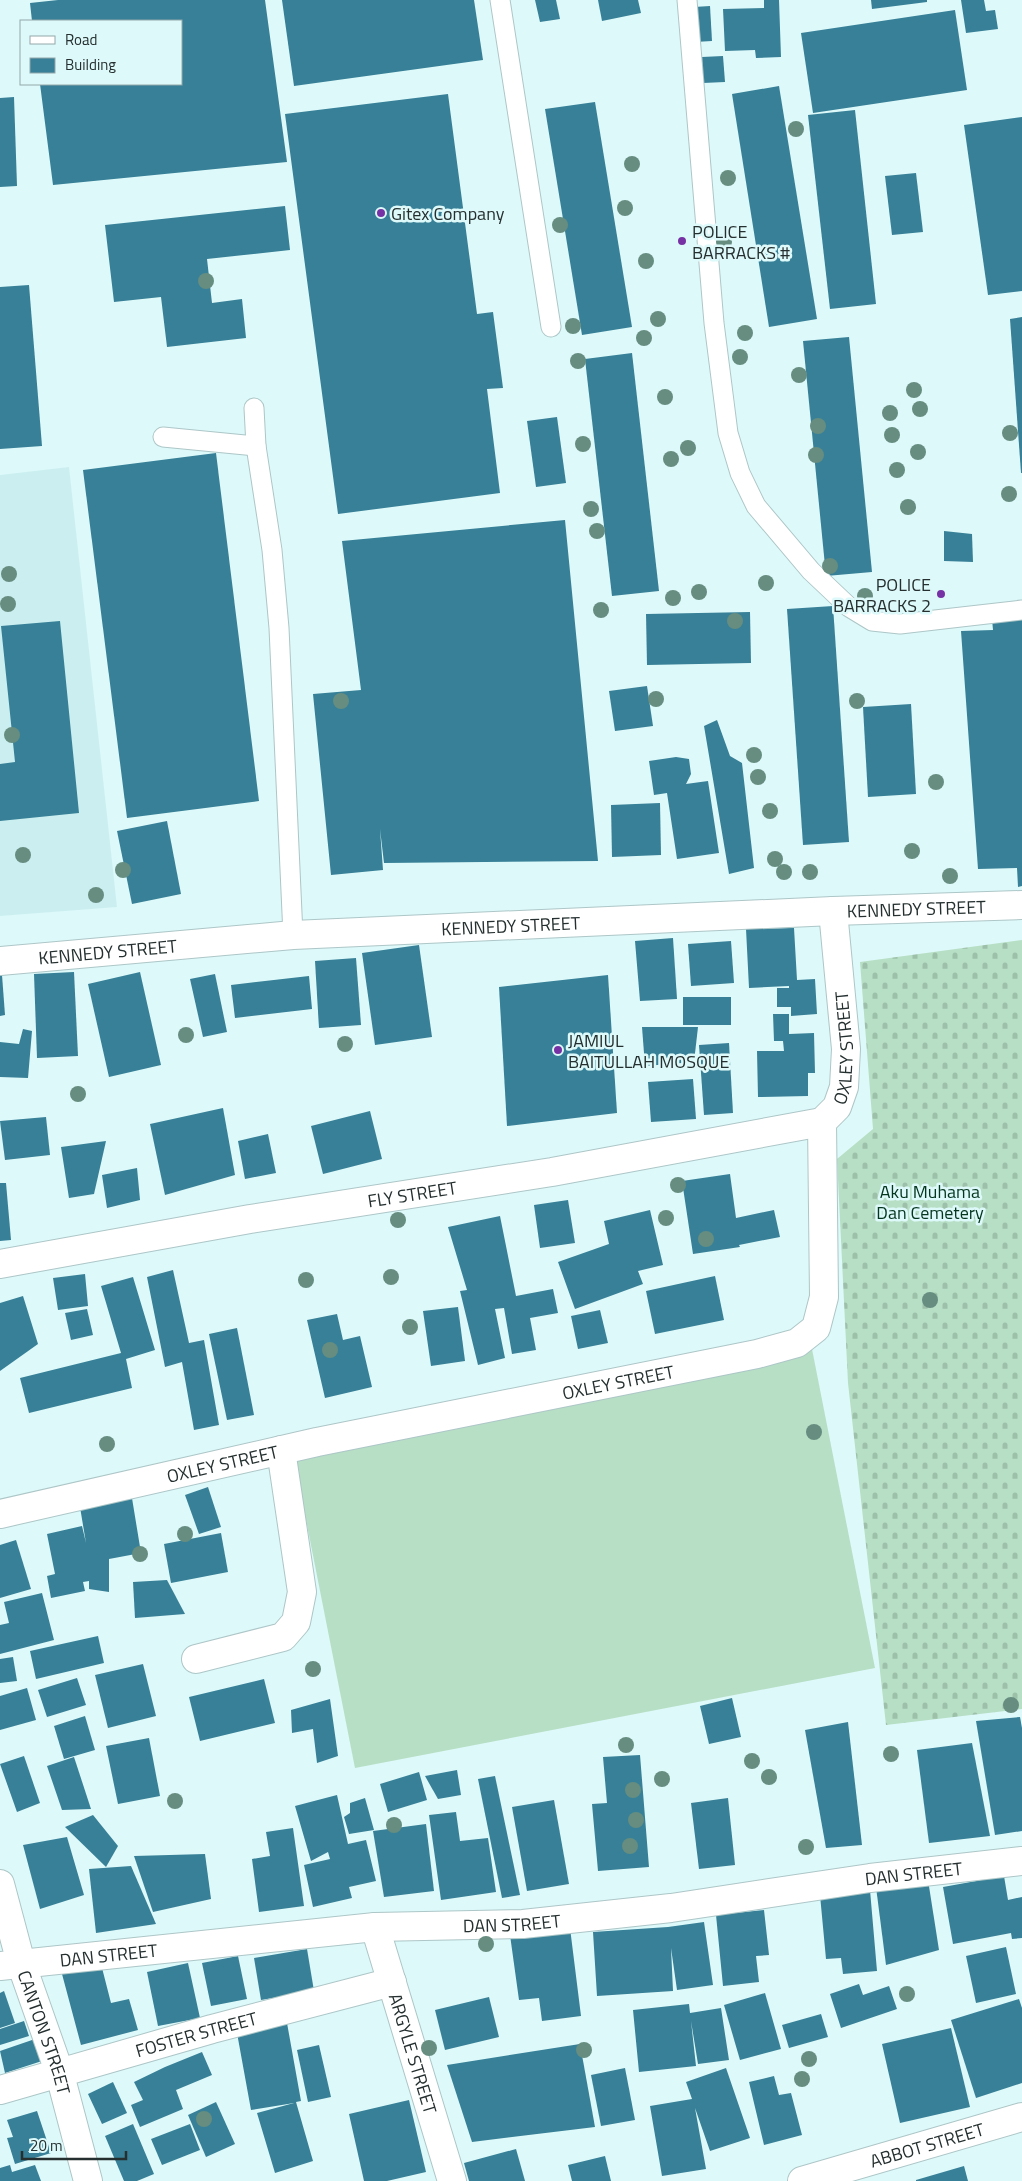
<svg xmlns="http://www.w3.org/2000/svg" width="1022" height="2181" font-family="'Titillium Web',sans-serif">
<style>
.built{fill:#cbeff0}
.cemetery{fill:url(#cemetery-stones)}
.garden{fill:#b7dfc5}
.building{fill:#378097}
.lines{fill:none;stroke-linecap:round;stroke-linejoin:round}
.lane-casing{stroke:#adc6c7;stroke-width:21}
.street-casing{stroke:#adc6c7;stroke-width:30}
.lane{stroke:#fff;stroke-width:19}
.street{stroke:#fff;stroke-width:28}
.tree{fill:#668d80}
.poi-dot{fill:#7631a4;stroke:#def9fa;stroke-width:2}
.labels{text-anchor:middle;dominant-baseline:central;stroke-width:5;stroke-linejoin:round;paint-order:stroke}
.poi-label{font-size:18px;fill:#252f2f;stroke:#def9fa;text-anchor:start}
.street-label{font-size:18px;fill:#252f2f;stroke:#def9fa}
.park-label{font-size:18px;fill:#04351d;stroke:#def9fa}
</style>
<defs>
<pattern id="cemetery-stones" width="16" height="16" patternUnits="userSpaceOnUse" patternTransform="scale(1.25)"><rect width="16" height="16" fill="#b7dfc5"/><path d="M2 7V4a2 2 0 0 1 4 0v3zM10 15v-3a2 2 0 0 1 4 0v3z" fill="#9dc0aa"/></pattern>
</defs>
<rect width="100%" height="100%" fill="#def9fa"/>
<polygon class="built" points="69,467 117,907 0,916 0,475"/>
<polygon class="cemetery" points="1022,940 1022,1709 886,1725 848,1383 837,1159 873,1129 860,962"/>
<polygon class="garden" points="811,1344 875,1668 355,1768 291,1444"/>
<g class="building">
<polygon points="58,0 265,0 287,162 53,185 40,84 181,84 181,21 32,21 30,3"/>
<polygon points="282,0 474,0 483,60 294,86"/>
<polygon points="535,0 556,0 560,19 540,22"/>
<polygon points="598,0 638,0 641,13 602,21"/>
<polygon points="764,0 779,0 781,57 756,58 755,50 725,51 723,9 764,8"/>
<polygon points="871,0 927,0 927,2 872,9"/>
<polygon points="961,0 984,0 986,11 995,10 998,29 966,33"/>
<polygon points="710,6 712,41 695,42 694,7"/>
<polygon points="955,10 967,90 813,113 801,33"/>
<polygon points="723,56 725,82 703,83 702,57"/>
<polygon points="779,86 817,319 769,327 732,94"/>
<polygon points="448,94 477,314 493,312 503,388 487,389 500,493 338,514 285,114"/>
<polygon points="14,97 17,186 0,187 0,98"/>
<polygon points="595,102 632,327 582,335 545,109"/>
<polygon points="855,110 876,304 830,309 808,115"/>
<polygon points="1022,117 1022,291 988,295 964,125"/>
<polygon points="916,173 923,232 892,235 885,176"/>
<polygon points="285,206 290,250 207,259 212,303 242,299 246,338 167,347 161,297 114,302 105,225"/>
<polygon points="29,285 42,446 0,449 0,287"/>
<polygon points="1022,317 1022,473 1021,473 1010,319"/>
<polygon points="849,337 872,572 826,576 803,341"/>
<polygon points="632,353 659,591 612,596 585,359"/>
<polygon points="557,417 566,483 536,487 527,421"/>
<polygon points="216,453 259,801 127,818 83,470"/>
<polygon points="565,520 598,861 384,863 380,829 383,870 331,875 313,694 361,690 342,541"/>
<polygon points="944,531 972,534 973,562 944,561"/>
<polygon points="833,606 849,842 803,845 787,609"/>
<polygon points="750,612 751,663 647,665 646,614"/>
<polygon points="1022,617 1022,886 1018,887 1017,868 978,869 961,631 993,630 992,619"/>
<polygon points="60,621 79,813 0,821 0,764 15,762 1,626"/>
<polygon points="647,686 653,726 615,731 609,691"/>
<polygon points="911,704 916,794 868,797 863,707"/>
<polygon points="717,720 730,756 742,763 754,868 729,874 704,726"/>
<polygon points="676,757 689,759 691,774 686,784 708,781 719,853 677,859 667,793 654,795 649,761"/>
<polygon points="660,803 661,855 612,857 611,805"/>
<polygon points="167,821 181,894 132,904 117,831"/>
<polygon points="794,928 797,980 815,979 817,1014 791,1016 791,1007 777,1007 777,988 789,988 789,986 749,988 746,929"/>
<polygon points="673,938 677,999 640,1001 635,941"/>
<polygon points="731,941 734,983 691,986 688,944"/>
<polygon points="419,945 432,1037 375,1045 362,953"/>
<polygon points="356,958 361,1025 319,1028 315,961"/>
<polygon points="74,972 78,1056 37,1058 34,974"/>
<polygon points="140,972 161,1065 109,1077 88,984"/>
<polygon points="215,974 227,1032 203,1037 190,979"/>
<polygon points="0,975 2,975 5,1015 0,1016"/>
<polygon points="608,975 617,1113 507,1126 499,987"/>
<polygon points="309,976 312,1009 235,1018 231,985"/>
<rect x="683" y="997" width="48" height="28"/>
<polygon points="773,1014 789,1014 789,1034 814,1033 815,1073 808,1073 808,1096 758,1097 757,1051 784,1051 783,1041 774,1041"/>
<polygon points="642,1027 698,1027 694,1062 645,1066"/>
<polygon points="23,1029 32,1031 28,1078 0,1077 0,1042 19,1044"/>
<polygon points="729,1043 733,1113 704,1115 699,1045"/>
<polygon points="693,1079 696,1119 651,1122 648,1082"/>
<polygon points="223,1108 235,1175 165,1195 150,1124"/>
<polygon points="370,1111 382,1159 323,1174 311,1126"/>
<polygon points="46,1117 50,1155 5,1160 0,1121"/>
<polygon points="268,1134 276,1173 245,1179 238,1141"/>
<polygon points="106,1141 94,1194 69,1198 61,1147"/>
<polygon points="137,1168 140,1200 107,1208 102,1175"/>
<polygon points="730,1174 736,1218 774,1210 780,1237 739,1245 740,1247 693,1254 682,1181"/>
<polygon points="0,1183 6,1183 11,1240 0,1241"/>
<polygon points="568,1200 575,1243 540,1248 534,1205"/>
<polygon points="650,1210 663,1265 638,1271 643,1284 575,1309 558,1262 609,1244 604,1221"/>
<polygon points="500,1216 516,1296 553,1289 558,1313 530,1318 536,1350 512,1354 504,1308 495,1309 505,1358 478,1365 460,1291 467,1290 448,1227"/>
<polygon points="173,1270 189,1343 204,1340 219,1425 194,1430 182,1362 165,1367 147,1277"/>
<polygon points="85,1274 88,1306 58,1310 53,1278"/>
<polygon points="715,1276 724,1320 655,1334 646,1291"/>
<polygon points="133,1277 155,1350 126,1359 132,1388 29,1413 20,1378 121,1353 101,1286"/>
<polygon points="23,1296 38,1344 0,1371 0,1303"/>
<polygon points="458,1307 465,1361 431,1366 423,1311"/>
<polygon points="87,1309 93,1335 71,1340 65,1313"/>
<polygon points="600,1310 608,1343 578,1349 571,1316"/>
<polygon points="337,1314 343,1340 360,1336 372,1387 325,1398 307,1320"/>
<polygon points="237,1328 254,1415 227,1420 209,1334"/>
<polygon points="208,1487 221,1527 199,1534 185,1495"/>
<polygon points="131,1492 141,1553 109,1559 109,1592 89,1589 89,1581 83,1582 85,1591 51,1598 47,1576 55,1574 47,1534 82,1526 86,1543 79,1501"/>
<polygon points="221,1533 228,1572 171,1583 164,1544"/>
<polygon points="16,1540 31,1589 0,1598 0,1545"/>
<polygon points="167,1580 185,1614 135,1618 133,1582"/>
<polygon points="42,1593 54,1640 0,1654 0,1625 9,1623 4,1602"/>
<polygon points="98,1636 104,1663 36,1679 30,1651"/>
<polygon points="13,1657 17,1681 0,1683 0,1659"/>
<polygon points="143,1664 156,1716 108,1728 95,1675"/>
<polygon points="77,1678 86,1705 47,1717 38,1690"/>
<polygon points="264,1679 275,1723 200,1741 189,1697"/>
<polygon points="27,1688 36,1720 0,1730 0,1696"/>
<polygon points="732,1698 741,1737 709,1744 700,1706"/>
<polygon points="330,1699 338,1756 317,1763 313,1729 292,1733 291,1710"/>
<polygon points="85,1716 95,1750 64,1759 54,1726"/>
<polygon points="1020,1717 1022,1728 1022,1831 995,1835 976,1721"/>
<polygon points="848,1722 862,1845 826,1848 805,1730"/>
<polygon points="149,1738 160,1796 118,1804 106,1746"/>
<polygon points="972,1743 990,1836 929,1843 917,1750"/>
<polygon points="640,1755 649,1867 598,1871 592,1804 607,1803 603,1757"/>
<polygon points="24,1756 40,1803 17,1812 0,1764"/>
<polygon points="74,1757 91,1809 62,1810 47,1766"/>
<polygon points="457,1770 461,1795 438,1799 425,1776"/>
<polygon points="419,1772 427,1800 388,1812 380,1784"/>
<polygon points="495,1776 520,1895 502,1898 478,1779"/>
<polygon points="337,1795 348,1844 366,1840 376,1881 349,1887 352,1898 313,1907 304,1865 330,1859 328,1852 311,1861 295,1806"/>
<polygon points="365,1798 374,1830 349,1834 344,1817 350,1813 350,1803"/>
<polygon points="728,1798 735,1865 699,1869 691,1803"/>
<polygon points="554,1800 569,1884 527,1891 512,1807"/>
<polygon points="456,1812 460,1841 488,1838 496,1892 441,1900 429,1815"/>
<polygon points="93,1815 118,1846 106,1867 65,1827"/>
<polygon points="426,1824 434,1891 384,1897 373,1831"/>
<polygon points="293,1828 304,1906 259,1912 252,1859 270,1856 266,1832"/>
<polygon points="67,1837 84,1895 40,1909 23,1845"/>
<polygon points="205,1854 211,1899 153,1912 134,1856"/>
<polygon points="131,1866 156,1924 96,1933 89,1869"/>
<polygon points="1004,1876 1008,1900 1022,1897 1022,1938 1012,1939 1011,1933 953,1944 943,1887"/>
<polygon points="928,1880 939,1950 886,1965 876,1887"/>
<polygon points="870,1890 877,1971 843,1974 841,1958 826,1959 820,1895"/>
<polygon points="764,1910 769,1955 756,1956 759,1982 723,1986 716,1915"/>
<polygon points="704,1922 713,1985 677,1990 671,1948 673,1991 597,1996 593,1932 668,1927"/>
<polygon points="570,1928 581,2016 542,2021 539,1998 519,2000 510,1935"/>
<polygon points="1006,1947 1016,1994 976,2003 966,1956"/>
<polygon points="307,1949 314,1991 261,2000 254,1958"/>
<polygon points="238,1956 247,1999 211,2006 202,1963"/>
<polygon points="188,1963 200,2018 158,2026 147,1972"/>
<polygon points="101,1964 111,2003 129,1999 138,2030 81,2045 62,1974"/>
<polygon points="859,1984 863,1995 889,1986 897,2009 841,2028 830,1994"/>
<polygon points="4,1991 15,2023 0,2028 0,1993"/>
<polygon points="765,1993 781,2049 740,2060 724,2005"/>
<polygon points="489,1997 499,2037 445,2050 435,2010"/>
<polygon points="1019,1999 1022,2008 1022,2083 976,2098 951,2020"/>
<polygon points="689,2004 690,2013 721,2008 729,2060 698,2064 691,2021 696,2066 639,2072 633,2010"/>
<polygon points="821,2014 828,2037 789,2048 782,2025"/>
<polygon points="24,2021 29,2036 0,2045 0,2029"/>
<polygon points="287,2023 301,2101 296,2102 313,2161 275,2173 257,2113 294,2103 251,2110 237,2033"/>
<polygon points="951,2028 970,2107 900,2123 882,2044"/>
<polygon points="35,2039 42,2061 5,2073 0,2051"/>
<polygon points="580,2044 595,2127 472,2142 447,2065"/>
<polygon points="319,2045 331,2097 308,2102 297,2050"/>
<polygon points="202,2052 212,2075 176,2090 183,2109 140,2127 131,2105 143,2100 134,2082 165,2067"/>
<polygon points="625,2068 635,2120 601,2126 591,2075"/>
<polygon points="726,2068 750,2138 710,2151 695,2108 706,2169 662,2176 650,2106 692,2099 686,2082"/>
<polygon points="774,2076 779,2095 791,2093 802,2135 764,2145 749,2082"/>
<polygon points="113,2082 127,2113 102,2124 88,2094"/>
<polygon points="409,2100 426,2172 387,2181 364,2181 349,2114"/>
<polygon points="216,2102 235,2144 206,2157 188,2115"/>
<polygon points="37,2111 51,2153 15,2164 7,2138 13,2137 7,2120"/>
<polygon points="133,2124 154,2174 137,2181 124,2181 105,2136"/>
<polygon points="190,2124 200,2150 162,2165 151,2139"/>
<polygon points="516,2149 525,2181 469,2181 464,2163"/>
<polygon points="605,2156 611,2181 572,2181 568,2165"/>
<polygon points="10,2165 12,2172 35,2165 41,2181 0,2181 0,2168"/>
<polygon points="964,2166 968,2181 916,2181 916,2180"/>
</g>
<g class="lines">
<g class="lane-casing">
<g id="lane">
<polyline points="500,0 551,327"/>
<polyline points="687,0 714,323 728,433 740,473 756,506 811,571 849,607 872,621 900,624 1022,610"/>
<polyline points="163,437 256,446 254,408"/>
<polyline points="256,446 272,550 279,628 293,935"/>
</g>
</g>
<g class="street-casing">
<g id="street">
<path id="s1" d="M0,961L293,935L833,911L1022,905"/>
<path id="s2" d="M0,1264L250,1219L552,1172L822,1122"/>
<path id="s3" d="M0,1514L317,1442L757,1354L797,1343L816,1328L824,1297L822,1122L837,1107L844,1087L846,1049L833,911"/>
<polyline points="196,1659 283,1637 296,1622 302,1592 281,1450"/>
<path id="s4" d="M0,1884L21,1963L59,2071L88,2181"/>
<path id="s5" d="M375,1927L452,2181"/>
<path id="s6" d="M0,1966L375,1927L523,1924L671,1908L870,1878L1022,1861"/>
<path id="s7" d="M0,2090L212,2029L392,1982"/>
<path id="s8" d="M802,2181L1022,2117"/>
</g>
</g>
<use href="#lane" class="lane"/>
<use href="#street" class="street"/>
</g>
<g class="tree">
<circle cx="796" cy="129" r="8"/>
<circle cx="632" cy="164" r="8"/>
<circle cx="728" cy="178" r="8"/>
<circle cx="625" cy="208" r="8"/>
<circle cx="560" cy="225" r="8"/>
<circle cx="724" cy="242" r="8"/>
<circle cx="646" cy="261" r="8"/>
<circle cx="206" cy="281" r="8"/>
<circle cx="658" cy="319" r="8"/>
<circle cx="573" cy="326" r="8"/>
<circle cx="745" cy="333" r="8"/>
<circle cx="644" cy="338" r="8"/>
<circle cx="740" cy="357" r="8"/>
<circle cx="578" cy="361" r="8"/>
<circle cx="799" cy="375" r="8"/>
<circle cx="914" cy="390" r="8"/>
<circle cx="665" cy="397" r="8"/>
<circle cx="920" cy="409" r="8"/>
<circle cx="890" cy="413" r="8"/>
<circle cx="818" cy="426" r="8"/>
<circle cx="1010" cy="433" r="8"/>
<circle cx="892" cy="435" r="8"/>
<circle cx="583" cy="444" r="8"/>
<circle cx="688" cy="448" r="8"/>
<circle cx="918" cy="452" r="8"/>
<circle cx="816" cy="455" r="8"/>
<circle cx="671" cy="459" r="8"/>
<circle cx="897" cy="470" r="8"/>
<circle cx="1009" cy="494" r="8"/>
<circle cx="908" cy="507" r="8"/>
<circle cx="591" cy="509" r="8"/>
<circle cx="597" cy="531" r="8"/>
<circle cx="830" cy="566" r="8"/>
<circle cx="9" cy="574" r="8"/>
<circle cx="766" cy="583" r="8"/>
<circle cx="699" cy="592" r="8"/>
<circle cx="865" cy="596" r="8"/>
<circle cx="673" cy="598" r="8"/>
<circle cx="8" cy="604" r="8"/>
<circle cx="601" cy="610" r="8"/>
<circle cx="735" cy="621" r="8"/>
<circle cx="656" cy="699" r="8"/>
<circle cx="341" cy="701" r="8"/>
<circle cx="857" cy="701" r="8"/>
<circle cx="12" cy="735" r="8"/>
<circle cx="754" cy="755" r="8"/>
<circle cx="758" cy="777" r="8"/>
<circle cx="936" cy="782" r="8"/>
<circle cx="770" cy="811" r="8"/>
<circle cx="912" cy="851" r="8"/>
<circle cx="23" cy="855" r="8"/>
<circle cx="775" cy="859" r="8"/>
<circle cx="123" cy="870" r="8"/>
<circle cx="784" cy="872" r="8"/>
<circle cx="810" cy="872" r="8"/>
<circle cx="950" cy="876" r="8"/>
<circle cx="96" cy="895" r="8"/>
<circle cx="186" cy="1035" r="8"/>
<circle cx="345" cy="1044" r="8"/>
<circle cx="78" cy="1094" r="8"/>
<circle cx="678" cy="1185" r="8"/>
<circle cx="666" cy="1218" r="8"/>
<circle cx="398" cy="1220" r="8"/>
<circle cx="706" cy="1239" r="8"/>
<circle cx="391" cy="1277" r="8"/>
<circle cx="306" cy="1280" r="8"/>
<circle cx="930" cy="1300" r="8"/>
<circle cx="410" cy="1327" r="8"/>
<circle cx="330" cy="1350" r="8"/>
<circle cx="814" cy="1432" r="8"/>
<circle cx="107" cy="1444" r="8"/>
<circle cx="185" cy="1534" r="8"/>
<circle cx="140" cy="1554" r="8"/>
<circle cx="313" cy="1669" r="8"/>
<circle cx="1011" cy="1705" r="8"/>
<circle cx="626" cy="1745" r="8"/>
<circle cx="891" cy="1754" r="8"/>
<circle cx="752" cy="1761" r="8"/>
<circle cx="769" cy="1777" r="8"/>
<circle cx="662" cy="1779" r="8"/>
<circle cx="633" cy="1790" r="8"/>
<circle cx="175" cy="1801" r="8"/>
<circle cx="636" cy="1820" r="8"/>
<circle cx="394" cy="1825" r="8"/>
<circle cx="630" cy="1846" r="8"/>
<circle cx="806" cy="1847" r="8"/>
<circle cx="486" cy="1944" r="8"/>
<circle cx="907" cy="1994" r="8"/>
<circle cx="429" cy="2048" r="8"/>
<circle cx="584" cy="2050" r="8"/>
<circle cx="809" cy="2059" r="8"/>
<circle cx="802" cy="2079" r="8"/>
<circle cx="204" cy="2119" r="8"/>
</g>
<g class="poi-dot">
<circle cx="381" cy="213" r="5"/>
<circle cx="682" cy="241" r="5"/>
<circle cx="941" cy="594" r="5"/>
<circle cx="558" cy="1050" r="5"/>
</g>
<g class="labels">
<g class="poi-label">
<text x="391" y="213">Gitex Company</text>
<text x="692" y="231">POLICE<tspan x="692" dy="21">BARRACKS #</tspan></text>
<text x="931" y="584" text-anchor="end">POLICE<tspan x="931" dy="21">BARRACKS 2</tspan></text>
<text x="568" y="1040">JAMIUL<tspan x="568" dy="21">BAITULLAH MOSQUE</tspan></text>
</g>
<g class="street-label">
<text stroke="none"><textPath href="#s1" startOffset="918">KENNEDY STREET</textPath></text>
<text stroke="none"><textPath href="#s1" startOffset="512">KENNEDY STREET</textPath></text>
<text stroke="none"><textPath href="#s1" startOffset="108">KENNEDY STREET</textPath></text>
<text stroke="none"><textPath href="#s3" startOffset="1128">OXLEY STREET</textPath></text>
<text stroke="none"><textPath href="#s2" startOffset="418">FLY STREET</textPath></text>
<text stroke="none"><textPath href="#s3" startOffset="632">OXLEY STREET</textPath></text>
<text stroke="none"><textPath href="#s3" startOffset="228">OXLEY STREET</textPath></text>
<text stroke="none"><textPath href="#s6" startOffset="919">DAN STREET</textPath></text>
<text stroke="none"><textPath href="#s6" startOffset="514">DAN STREET</textPath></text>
<text stroke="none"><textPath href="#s6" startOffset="109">DAN STREET</textPath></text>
<text stroke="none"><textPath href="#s4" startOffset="155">CANTON STREET</textPath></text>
<text stroke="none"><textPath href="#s7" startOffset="204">FOSTER STREET</textPath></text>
<text stroke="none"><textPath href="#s5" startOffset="132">ARGYLE STREET</textPath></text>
<text stroke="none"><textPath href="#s8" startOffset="130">ABBOT STREET</textPath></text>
</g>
<g class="park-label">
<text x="930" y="1191">Aku Muhama<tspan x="930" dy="21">Dan Cemetery</tspan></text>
</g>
</g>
<rect x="20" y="20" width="162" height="65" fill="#def9fa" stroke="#94a8a9"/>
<rect x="30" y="36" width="25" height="8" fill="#ffffff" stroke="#94a8a9"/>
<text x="65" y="45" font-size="15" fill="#252f2f">Road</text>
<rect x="30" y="58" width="25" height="15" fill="#378097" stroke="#94a8a9"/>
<text x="65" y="70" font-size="15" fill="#252f2f">Building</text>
<path d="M22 2151v8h104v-8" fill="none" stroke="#252f2f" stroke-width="2.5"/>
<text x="30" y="2151" font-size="15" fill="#252f2f" stroke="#def9fa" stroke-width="4" paint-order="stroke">20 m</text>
</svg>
